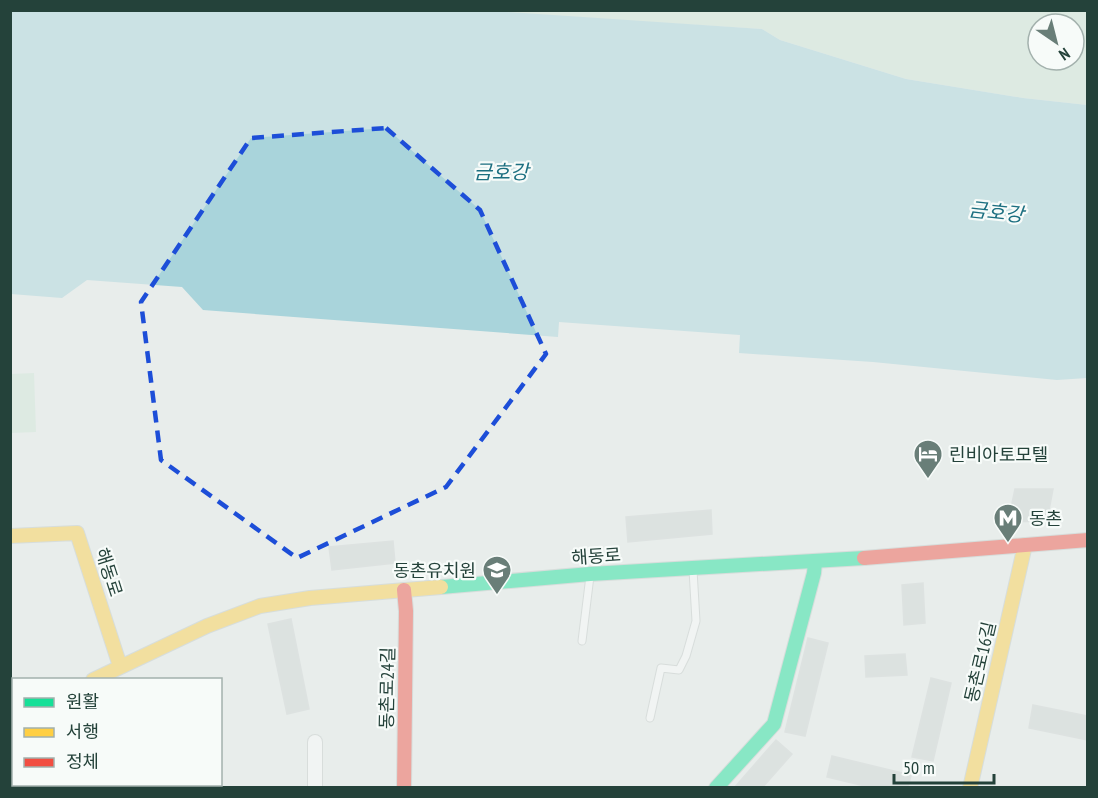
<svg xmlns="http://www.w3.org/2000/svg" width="1098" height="798" font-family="'PT Sans Narrow','Noto Sans KR',sans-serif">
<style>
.green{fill:#d1e6d8;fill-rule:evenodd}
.water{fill:#a9d4db}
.building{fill:#cfd4d2;stroke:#d1d6d4;stroke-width:1.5}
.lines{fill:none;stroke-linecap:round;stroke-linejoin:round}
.lane-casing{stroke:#c5cac8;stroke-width:9}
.street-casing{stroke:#c5cac8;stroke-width:16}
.fast-casing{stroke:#c3cbc8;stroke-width:16}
.slow-casing{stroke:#c3cbc8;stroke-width:16}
.jam-casing{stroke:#c3cbc8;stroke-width:16}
.lane{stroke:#fcfcfc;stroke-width:7}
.street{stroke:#fcfcfc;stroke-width:14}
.fast{stroke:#16e098;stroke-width:14}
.slow{stroke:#ffcf43;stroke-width:14}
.jam{stroke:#f24e42;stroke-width:14}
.marked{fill:none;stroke:#1d4ed8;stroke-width:4.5;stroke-dasharray:12 8;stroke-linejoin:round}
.labels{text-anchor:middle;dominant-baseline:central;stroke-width:4.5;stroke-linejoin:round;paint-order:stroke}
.poi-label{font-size:18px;fill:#24423a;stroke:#f7fbf9;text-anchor:start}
.street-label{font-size:18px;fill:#24423a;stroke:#f7fbf9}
.water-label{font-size:20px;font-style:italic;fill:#1c6f80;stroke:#f7fbf9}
</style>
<rect width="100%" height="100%" fill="#e8edeb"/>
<g class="green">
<path d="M472,11H1087V105L1023,98L906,79L780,40L762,29ZM1038,24H1074V60H1038Z"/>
<polygon points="34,373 36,432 11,433 11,374"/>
</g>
<polygon class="water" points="477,10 762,29 780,40 906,79 1023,98 1087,105 1087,378 1057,380 873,362 739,353 740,335 559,322 558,337 203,310 182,287 87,280 62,298 11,294 11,11"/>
<g class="building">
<polygon points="1015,489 1053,489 1047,521 1008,522"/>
<polygon points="711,510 712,534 628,542 626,517"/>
<polygon points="393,541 395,563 332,570 329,547"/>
<polygon points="923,583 925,623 904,625 902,585"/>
<polygon points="291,619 309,709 287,714 268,624"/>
<polygon points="808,638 828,643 805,736 785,732"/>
<polygon points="905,654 907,675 866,677 865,656"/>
<polygon points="931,678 951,683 933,761 912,757"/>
<polygon points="1033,705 1088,716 1088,740 1029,728"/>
<polygon points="776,740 792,754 762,788 734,788"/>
<polygon points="832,756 911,775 908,788 873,788 827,777"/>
</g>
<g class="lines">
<g class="lane-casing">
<g id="lane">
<polyline points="582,641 590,576"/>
<polyline points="650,718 661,668 679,670 686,656 696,621 693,570"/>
</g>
</g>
<g class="street-casing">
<g id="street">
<polyline points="10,731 14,734"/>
<polyline points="315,742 315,788"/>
<polyline points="31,784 31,788"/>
<polyline points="84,784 87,788"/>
</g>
</g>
<g class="fast-casing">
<g id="fast">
<polyline points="441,587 590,574 864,558"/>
<polyline points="10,720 14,718"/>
<polyline points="716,788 774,724 814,573 815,562"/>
</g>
</g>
<g class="slow-casing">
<g id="slow">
<polyline points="10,536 77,533 120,666"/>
<polyline points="93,680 207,626 260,606 310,598 441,587"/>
<polyline points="970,788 1025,545"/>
</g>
</g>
<g class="jam-casing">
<g id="jam">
<polyline points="864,558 1088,540"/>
<polyline points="404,590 406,611 404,788"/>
</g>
</g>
<use href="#lane" class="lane"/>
<use href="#street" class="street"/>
<use href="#fast" class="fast"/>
<use href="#slow" class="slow"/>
<use href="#jam" class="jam"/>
</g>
<path d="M0 0H1098V798H0ZM386,128L480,210L546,354L446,487L297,558L161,460L141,302L251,138Z" fill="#e8edeb" fill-opacity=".55" fill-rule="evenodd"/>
<path class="marked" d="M386,128L480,210L546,354L446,487L297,558L161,460L141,302L251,138Z"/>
<defs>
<g id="hotel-pin" transform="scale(1.5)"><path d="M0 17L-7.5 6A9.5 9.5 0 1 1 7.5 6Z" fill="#697e78" stroke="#f7fbf9"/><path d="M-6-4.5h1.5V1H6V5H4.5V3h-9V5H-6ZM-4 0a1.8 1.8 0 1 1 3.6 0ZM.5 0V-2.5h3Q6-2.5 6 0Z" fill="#fff"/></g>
<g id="metro-pin" transform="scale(1.5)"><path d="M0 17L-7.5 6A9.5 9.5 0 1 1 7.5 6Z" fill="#697e78" stroke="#f7fbf9"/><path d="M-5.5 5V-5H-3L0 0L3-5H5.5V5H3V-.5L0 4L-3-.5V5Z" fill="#fff"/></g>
<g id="school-pin" transform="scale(1.5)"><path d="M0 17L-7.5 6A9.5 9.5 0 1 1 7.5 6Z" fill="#697e78" stroke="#f7fbf9"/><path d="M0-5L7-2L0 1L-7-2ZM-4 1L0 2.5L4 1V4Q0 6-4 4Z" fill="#fff"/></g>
</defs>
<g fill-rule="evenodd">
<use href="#hotel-pin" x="928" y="454"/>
<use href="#metro-pin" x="1008" y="518"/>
<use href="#school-pin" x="497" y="570"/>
</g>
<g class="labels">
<g class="poi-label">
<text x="949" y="454">린비아토모텔</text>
<text x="1029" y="518">동촌</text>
<text x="476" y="570" text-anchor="end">동촌유치원</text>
</g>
<g class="street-label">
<text transform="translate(596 556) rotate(-4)">해동로</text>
<text transform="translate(109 572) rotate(72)">해동로</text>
<text transform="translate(980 662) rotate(-77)">동촌로16길</text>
<text transform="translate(387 688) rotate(-89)">동촌로24길</text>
</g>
<g class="water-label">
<text x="501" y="172">금호강</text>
<text transform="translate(996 212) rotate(6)">금호강</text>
</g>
</g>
<rect width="1098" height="798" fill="none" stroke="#24423a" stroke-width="24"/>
<rect x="12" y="678" width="210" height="108" fill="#f7fbf9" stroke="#a3b1ad" stroke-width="1.5"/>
<rect x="24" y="698" width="30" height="9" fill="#16e098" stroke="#a3b1ad" stroke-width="1.5"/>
<text x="66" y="708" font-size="18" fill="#24423a">원활</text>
<rect x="24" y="728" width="30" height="9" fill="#ffcf43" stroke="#a3b1ad" stroke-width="1.5"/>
<text x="66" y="738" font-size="18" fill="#24423a">서행</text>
<rect x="24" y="758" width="30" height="9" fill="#f24e42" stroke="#a3b1ad" stroke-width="1.5"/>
<text x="66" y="768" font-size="18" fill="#24423a">정체</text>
<g transform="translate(1056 42) rotate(145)"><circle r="28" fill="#f7fbf9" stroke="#a3b1ad" stroke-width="1.5"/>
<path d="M0-4.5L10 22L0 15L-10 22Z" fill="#697e78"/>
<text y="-9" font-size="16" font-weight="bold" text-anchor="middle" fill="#24423a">N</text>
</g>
<path d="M894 774v9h100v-9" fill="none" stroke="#24423a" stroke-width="3"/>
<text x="903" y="774" font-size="18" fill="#24423a" stroke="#f7fbf9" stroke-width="4.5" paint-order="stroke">50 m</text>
</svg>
